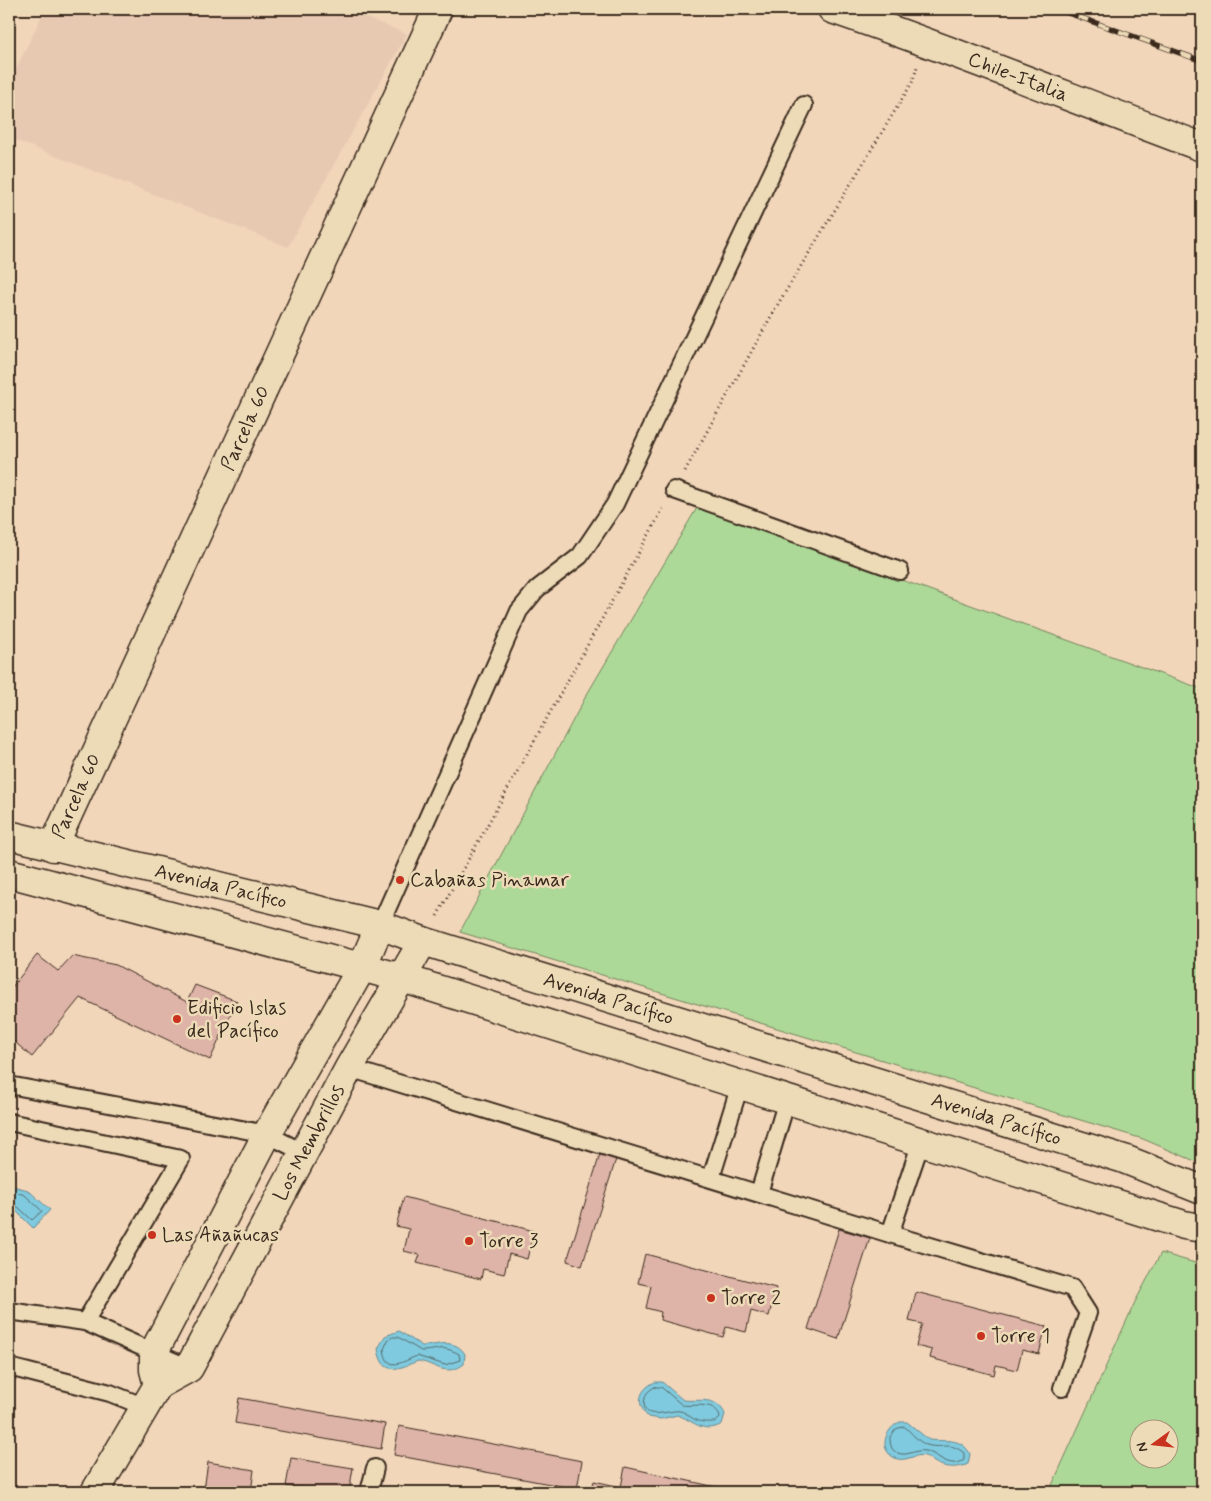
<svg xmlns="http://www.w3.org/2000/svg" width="1211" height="1501" font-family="Mynerve,sans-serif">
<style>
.built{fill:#e7c9b2}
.green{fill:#add998;stroke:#74825b;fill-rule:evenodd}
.water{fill:#7fcadf;stroke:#648a92}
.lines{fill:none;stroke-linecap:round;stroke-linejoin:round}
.shore{stroke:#566a6b;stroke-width:1}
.building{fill:#deb4a8;stroke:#3b2a1e}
.service-casing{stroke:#3b2a1e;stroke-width:20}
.minor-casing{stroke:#3b2a1e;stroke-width:31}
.path{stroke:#3b2a1e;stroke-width:3;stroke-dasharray:1 4;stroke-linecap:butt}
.service{stroke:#eddbb8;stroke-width:16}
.minor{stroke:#eddbb8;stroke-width:28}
.rail-casing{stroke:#3b2a1e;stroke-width:5.5}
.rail{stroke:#eddbb8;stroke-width:4;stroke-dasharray:11;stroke-linecap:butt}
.poi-dot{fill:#c8321e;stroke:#eddbb8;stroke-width:2}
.labels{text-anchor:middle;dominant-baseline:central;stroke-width:5;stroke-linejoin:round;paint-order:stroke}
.street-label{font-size:20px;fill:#3b2a1e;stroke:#eddbb8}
.poi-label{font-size:20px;fill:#3b2a1e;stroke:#eddbb8;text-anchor:start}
</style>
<rect width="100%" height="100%" fill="#f1d6ba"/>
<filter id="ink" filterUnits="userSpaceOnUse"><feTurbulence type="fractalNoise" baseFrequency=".02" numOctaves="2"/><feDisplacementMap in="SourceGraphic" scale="10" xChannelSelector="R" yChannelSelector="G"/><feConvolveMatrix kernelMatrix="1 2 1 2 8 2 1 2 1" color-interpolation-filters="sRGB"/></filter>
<g filter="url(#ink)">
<polygon class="built" points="45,9 344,9 407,34 288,247 9,138 9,84"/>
<g class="green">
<polygon points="698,506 1202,689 1202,1164 1143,1139 460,932 586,696"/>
<path d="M1161,1253L1202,1265V1492H1049L1135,1302ZM1138,1428H1168V1458H1138Z"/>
</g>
<g class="water">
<polygon points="9,1185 28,1190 50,1210 33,1228 16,1211 9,1209"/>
<path d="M399,1331L422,1346C437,1346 454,1337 465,1354L464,1364C446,1378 434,1363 418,1361C399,1368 383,1378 378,1349L385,1336Z"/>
<path d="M655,1382H662L683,1400C699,1402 716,1395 725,1414L722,1424C703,1435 693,1420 677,1415L661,1419L648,1417C636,1404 638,1390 655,1382Z"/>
<path d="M900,1422H907L929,1440C944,1442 961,1436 970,1454L968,1464C958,1469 943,1468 934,1462C931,1460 929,1457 925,1456C915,1453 905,1463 895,1458C877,1449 886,1428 900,1422Z"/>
</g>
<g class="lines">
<g class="shore">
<polyline points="9,1190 25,1195 42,1211 32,1220 18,1207 9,1205"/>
<path d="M393,1337H398L421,1351C439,1351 441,1344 459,1354L460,1360L445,1365L417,1356C403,1361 387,1374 384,1349L388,1340Z"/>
<path d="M655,1387H661L682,1405C694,1407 717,1400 720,1418L716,1422C709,1422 702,1423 696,1420C690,1418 687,1412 680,1411C670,1409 639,1424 645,1398C646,1392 651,1389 655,1387Z"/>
<path d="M905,1427C912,1433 918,1442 927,1445C943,1450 948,1440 964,1453V1460C948,1470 938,1453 925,1451C915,1449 907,1457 898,1453C891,1451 890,1444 890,1437L896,1429Z"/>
</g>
</g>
<g class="building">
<polygon points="37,955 58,971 72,956 116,965 187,1002 195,985 237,1001 210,1060 80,998 32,1057 9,1037 9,991"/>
<polygon points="601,1151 617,1156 582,1266 567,1261"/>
<polygon points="404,1197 534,1231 527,1259 509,1254 504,1274 483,1269 481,1279 417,1263 420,1255 404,1251 409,1229 396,1226"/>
<polygon points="839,1229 870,1238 838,1339 808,1329"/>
<polygon points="645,1254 776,1288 769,1316 751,1311 746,1332 726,1327 723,1337 660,1320 661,1312 646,1308 651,1286 638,1283"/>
<polygon points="916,1292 1046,1326 1039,1354 1022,1350 1017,1370 996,1365 994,1375 930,1358 932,1350 916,1346 922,1324 909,1321"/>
<polygon points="239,1398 385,1424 381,1449 235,1423"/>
<polygon points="399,1426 582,1461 577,1489 394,1455"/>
<polygon points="291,1458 353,1468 349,1492 322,1492 286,1486"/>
<polygon points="208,1462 254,1470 251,1492 219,1492 204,1490"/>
<polygon points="625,1467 739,1492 591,1492 594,1481 621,1487"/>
</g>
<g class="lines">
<g class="service-casing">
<g id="service">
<polyline points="674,490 900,571"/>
<polyline points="380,925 519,611 537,589 580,556 615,504 804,105"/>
<polyline points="349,1068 890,1234 1072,1288 1088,1313 1062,1388"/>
<polyline points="9,1085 267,1134 304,1153"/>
<polyline points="9,1122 181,1159 85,1322"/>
<polyline points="711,1178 740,1085"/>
<polyline points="759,1193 787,1100"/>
<polyline points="890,1234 921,1142"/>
<polyline points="9,1311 85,1322 189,1368"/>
<polyline points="9,1367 110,1393 145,1407"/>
<polyline points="369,1492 375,1468"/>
</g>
</g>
<g class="minor-casing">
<g id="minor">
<path id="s1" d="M832,9C956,51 1078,101 1202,147"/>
<path id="s2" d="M9,835L380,925L423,941L1124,1159L1202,1190"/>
<path id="s3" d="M53,847L438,9"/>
<polyline points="9,873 402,978 1184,1225 1202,1228"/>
<polyline points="158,1385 154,1370 154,1352 267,1134 362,967 380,925"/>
<path id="s4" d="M95,1492L158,1385L189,1368L349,1068L423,941"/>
</g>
</g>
<g class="path">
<polyline points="685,471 778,304 913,81 917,67"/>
<polyline points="437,916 663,509"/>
</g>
<use href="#service" class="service"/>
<use href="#minor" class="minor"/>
<g class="rail-casing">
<polyline id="rail" points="1057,9 1202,61"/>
</g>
<use href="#rail" class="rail"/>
</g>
</g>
<g class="poi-dot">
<circle cx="400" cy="880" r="5"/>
<circle cx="177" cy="1019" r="5"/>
<circle cx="152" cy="1235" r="5"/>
<circle cx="469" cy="1241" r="5"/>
<circle cx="711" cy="1298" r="5"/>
<circle cx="981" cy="1336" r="5"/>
</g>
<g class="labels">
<g class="street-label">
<text stroke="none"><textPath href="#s1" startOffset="198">Chile-Italia</textPath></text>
<text stroke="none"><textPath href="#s3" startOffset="461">Parcela 60</textPath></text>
<text stroke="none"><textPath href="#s3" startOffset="56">Parcela 60</textPath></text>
<text stroke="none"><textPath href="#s2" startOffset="218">Avenida Pacífico</textPath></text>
<text stroke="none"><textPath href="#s2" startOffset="622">Avenida Pacífico</textPath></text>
<text stroke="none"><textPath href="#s2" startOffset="1028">Avenida Pacífico</textPath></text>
<text stroke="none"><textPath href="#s4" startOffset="415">Los Membrillos</textPath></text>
</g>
<g class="poi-label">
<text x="410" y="880">Cabañas Pinamar</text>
<text x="187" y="1008">Edificio Islas<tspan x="187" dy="23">del Pacífico</tspan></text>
<text x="162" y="1235">Las Añañucas</text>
<text x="479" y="1241">Torre 3</text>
<text x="721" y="1298">Torre 2</text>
<text x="991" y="1336">Torre 1</text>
</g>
</g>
<rect width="1211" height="1501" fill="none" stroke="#eddbb8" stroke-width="30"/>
<rect x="15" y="15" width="1181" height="1471" fill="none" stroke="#3b2a1e" stroke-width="2" filter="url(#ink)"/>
<g transform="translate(1154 1444) rotate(255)"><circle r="24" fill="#eddbb8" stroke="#a6947a"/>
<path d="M0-4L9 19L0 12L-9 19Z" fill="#c8321e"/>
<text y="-8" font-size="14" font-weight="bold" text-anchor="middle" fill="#3b2a1e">N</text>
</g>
</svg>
